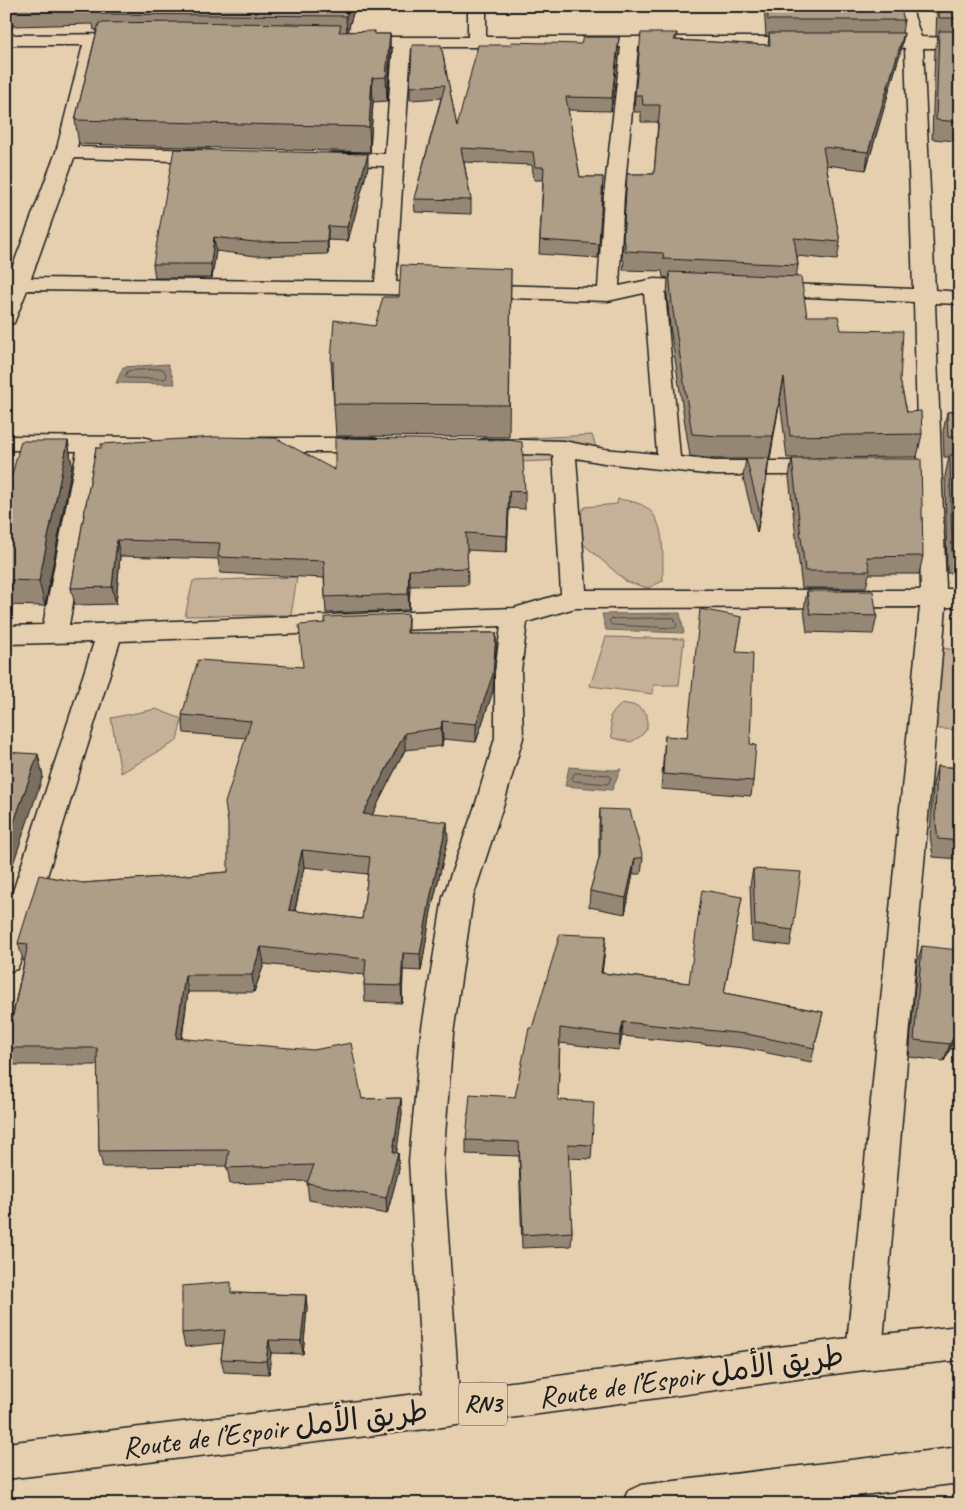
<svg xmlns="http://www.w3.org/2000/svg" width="966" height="1510" font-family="Caveat,'Playpen Sans Arabic',sans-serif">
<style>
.green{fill:#c5b197;stroke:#70665a}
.water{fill:#988a77;stroke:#665e53}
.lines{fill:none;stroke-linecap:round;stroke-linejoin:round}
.shore{stroke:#4e4840;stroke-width:1}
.minor-casing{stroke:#1c1c1c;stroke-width:3}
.trunk-casing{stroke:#1c1c1c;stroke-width:3}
.minor{fill:#e6cfaf;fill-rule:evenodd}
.trunk{fill:#e6cfaf;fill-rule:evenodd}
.wall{fill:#968774;stroke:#1c1c1c;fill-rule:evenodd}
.shaded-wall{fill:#7a6e5e;stroke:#1c1c1c}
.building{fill:#ae9d87;stroke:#1c1c1c;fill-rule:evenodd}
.labels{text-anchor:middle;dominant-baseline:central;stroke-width:4.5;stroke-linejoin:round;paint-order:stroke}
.shield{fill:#e6cfaf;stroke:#595248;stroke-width:1}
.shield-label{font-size:24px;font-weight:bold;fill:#1c1c1c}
.near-street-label{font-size:30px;fill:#1c1c1c;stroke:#e6cfaf}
</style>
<rect width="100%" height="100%" fill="#e6cfaf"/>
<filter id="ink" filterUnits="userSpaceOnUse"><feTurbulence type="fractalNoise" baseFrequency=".02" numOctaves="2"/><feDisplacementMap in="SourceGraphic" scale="10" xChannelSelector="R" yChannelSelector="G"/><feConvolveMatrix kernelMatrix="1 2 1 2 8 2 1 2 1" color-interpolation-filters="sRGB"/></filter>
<g filter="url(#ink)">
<g class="green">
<polygon points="592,435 600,459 518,462 489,440"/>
<path d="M618,499C624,500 631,501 637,503C668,512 662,555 663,581L648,588L627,582L582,543L572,525L585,507L617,504Z"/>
<polygon points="297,577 291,615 185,616 193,581"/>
<polygon points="606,637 684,639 679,685 654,685 653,694 590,686"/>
<polygon points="929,647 960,650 960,730 923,728"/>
<polygon points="622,703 637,706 647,714 647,729 641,736 631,742 612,738 610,716"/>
<polygon points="156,709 182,719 177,741 121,773 111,718"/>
</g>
<g class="water">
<polygon points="168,364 175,384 116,383 123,367"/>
<polygon points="680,613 684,633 606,630 602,614"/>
<polygon points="569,767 614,770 621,769 612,790 565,786"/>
</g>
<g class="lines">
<g class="shore">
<polygon points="163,369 167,376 165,379 127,378 125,376 128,371"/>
<polygon points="674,618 677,626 675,628 612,625 609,621 611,619"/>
<polygon points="575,773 609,775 611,778 608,784 574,781 572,779"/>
</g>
<g class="minor-casing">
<g id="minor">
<path d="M468,6H486V37H805L811,38L814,42L811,46L805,47H638L624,195L619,286L654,279L704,281L711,283L715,287L711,291L704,293L665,292L680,457L715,461H828L836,463L840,468L836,473L828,475H715L604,463L576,458L586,590H921L914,302L765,295L758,293L754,289L758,285L765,283L913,289L905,48L889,46L886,42L889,38L903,37L893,6H911L921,37L960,38V48H923L935,290L960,292V304L935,303L946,589H960V607H946L882,1353L877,1365L864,1370L851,1365L846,1353L920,607L575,608L527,622L521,671L523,738L504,803L473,897L453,1034L443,1161L460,1409L455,1421L442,1427L429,1421L424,1409L409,1161L421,1034L443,897L476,803L495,738V671L501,626L120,641L21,960L17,969L6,972V913L94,642L6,644V626L43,625L77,451L6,450V436L142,437L150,439L154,444L150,449L142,451H100L69,625L514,608L561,594L553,455L485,453L477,451L473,446L477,441L485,439L564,441L604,449L657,454L644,293L608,301L385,294L27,290L14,323L6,324V284L56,152L83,45H6V35L132,34L138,35L141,39L138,43L101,45L77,147L209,150L216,152L219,156L216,160L209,162L74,158L31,278L375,282L384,166L332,165L325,163L322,159L325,155L332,153L385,154L393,47H353L347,46L344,42L347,38L353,37H468ZM411,47H621L604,195L598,288L396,282Z"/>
<polygon points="253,438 372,438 380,440 384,445 380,450 372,452 253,452 245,450 241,445 245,440"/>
</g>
</g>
<g class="trunk-casing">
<g id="trunk">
<polygon points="960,1326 960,1360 864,1370 442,1427 6,1479 6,1443 442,1391 864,1336"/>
<polygon points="960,1447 960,1483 790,1504 622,1504 628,1491 641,1485"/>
</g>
</g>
<use href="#minor" class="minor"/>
<use href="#trunk" class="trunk"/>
</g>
<g class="wall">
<polygon points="6,6 355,6 348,31 375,34 390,34 390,58 387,101 373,102 370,152 79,144 75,120 97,30 94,30 93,24 13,26 11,30 6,29"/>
<polygon points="764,6 900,6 904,20 902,33 904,33 901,50 866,170 826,165 840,242 837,260 797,256 798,265 796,277 807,316 841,330 900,380 907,412 922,434 917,457 787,458 780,400 769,459 757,533 743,477 746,459 715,459 690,456 670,327 667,294 668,278 663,277 662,271 623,270 624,260 622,260 627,174 654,174 658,122 641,122 641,112 634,112 635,95 677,33 676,40 768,45 769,36 766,36"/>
<polygon points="937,6 960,6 960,144 957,144 957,141 932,139 935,50 938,36 936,36"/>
<polygon points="441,45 457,127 618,50 611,111 568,110 580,177 603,177 598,258 539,254 543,180 534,180 532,165 464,162 471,200 471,214 415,212 414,199 441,98 410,100 410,87"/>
<polygon points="368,167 348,241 328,240 328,254 256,256 216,251 212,278 155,278 153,264"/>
<polygon points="960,215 960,290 959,290 957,229"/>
<polygon points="511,269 509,437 336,436 331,361 375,326 399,297"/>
<polygon points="960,411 960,573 947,573 945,476 949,457 944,457 943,432 947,412"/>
<polygon points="68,441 72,465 45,606 6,605 6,475 12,475"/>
<polygon points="96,448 335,470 525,492 525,509 509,508 507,552 467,550 468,585 410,586 409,610 326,613 324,578 220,573 218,559 120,556 116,604 75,605 71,588"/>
<polygon points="792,459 923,556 919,574 869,574 866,588 802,588 789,477"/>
<polygon points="807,591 877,616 873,634 807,632 804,609"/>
<polygon points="742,617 736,652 750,744 753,781 751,796 661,789 665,736 687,738"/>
<path d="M408,633H496V651L493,691L476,742L443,739L442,746L405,750L372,815L448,839L431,911L421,971L403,970L402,1003L365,1002L364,985L365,975L264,964L254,992H188L182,1039L362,1099L401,1098L402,1114L396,1153H398L399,1169L387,1214L309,1200L307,1183L308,1181L230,1184L227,1166L103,1167L99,1151L98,1065H11L6,1049V1046L24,961L23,960L18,943L83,883L228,872L246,738L184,733L182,715L303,667ZM304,867L368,874L362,919L295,911Z"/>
<polygon points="937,766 960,768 960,859 933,857 930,835 933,784"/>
<polygon points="600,809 643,858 641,874 633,874 625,914 589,907 590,891 599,859 599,825"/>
<polygon points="753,869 793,930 790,946 752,941 750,885"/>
<polygon points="742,897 724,993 823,1012 811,1062 744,1048 622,1036 619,1050 560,1043 558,1100 592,1145 591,1159 568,1158 572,1232 571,1246 522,1248 519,1156 466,1154 466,1140 515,1097 532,1028 606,936 602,973 689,983"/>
<polygon points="922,946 960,972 960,1050 950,1049 944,1061 909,1057 917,963"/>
<polygon points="233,1293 306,1295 307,1308 303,1354 271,1353 269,1374 224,1372 221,1359 223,1343 185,1347 182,1333"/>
</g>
<g class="shaded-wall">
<polygon points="349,6 355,6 347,34 346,16"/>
<polygon points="10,8 13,26 11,30 8,11"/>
<polygon points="904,33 901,50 866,170 868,152"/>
<polygon points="390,34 390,58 387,101 386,77"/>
<polygon points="619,37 618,50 611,111 612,98"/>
<polygon points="372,78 373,102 370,152 369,127"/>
<polygon points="368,154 368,167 348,241 347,227"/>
<polygon points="328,226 328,254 327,241"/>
<polygon points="214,237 216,251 212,278 211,264"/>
<polygon points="784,377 780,400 770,459 773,436"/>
<polygon points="68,441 72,465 45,606 39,581"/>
<polygon points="769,458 767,477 757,533 760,514"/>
<polygon points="509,491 509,508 507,552 507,536"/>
<polygon points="117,540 120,556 116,604 112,587"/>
<polygon points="409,570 410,586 409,610 408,594"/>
<polygon points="408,614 408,632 407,651 407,633"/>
<polygon points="496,633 496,651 493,691 476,742 476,724"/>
<polygon points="442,721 443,739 442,746 441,728"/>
<polygon points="405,733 405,750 364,831 363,814"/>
<polygon points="38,754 43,776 9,876 12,887 6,906 6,845"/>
<polygon points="447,822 448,839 431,911 421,971 420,954 431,894"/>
<polygon points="302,850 304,867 291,927 289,910"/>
<polygon points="635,858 633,874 625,914 626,898"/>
<polygon points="606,936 605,950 600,988 601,973"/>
<polygon points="261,947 264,964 254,992 252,975"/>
<polygon points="403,953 403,970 402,1003 401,986"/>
<polygon points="185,975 188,992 179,1055 176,1038"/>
<polygon points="623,1022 622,1036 619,1050 620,1036"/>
<polygon points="956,1032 950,1049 944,1061 950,1044"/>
<polygon points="401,1098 402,1114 395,1165 398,1153 399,1169 387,1214 386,1198 393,1152"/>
<polygon points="306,1295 307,1308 303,1354 301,1341"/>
<polygon points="269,1340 271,1353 269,1374 266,1361"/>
</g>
<g class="building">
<polygon points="6,6 75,6 10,8 8,11 6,11"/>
<polygon points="93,6 349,6 346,16 101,14 102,11 91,11"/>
<polygon points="767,6 900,6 904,20 768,20"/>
<polygon points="940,6 960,6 960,18 939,18"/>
<polygon points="181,22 341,25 339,32 375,31 374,34 390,34 386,77 372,78 369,127 75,120 99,23"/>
<polygon points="939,31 960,31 960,122 936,120"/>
<polygon points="641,33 677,33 674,40 770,45 769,33 904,33 868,152 823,147 840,242 794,238 798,265 664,259 663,253 625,251 625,242 623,241 627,174 654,174 660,105 643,105 642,95 635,95"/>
<polygon points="583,37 619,37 612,98 566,97 580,177 603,177 599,244 540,240 544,167 535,167 533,152 461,148 471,200 414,199 445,85 410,87 412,45 441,45 457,127 478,45 511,45 511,42 581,44"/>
<polygon points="174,149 368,154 347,227 328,226 327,241 254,242 214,237 211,264 153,264"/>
<polygon points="401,265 511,269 509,405 334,404 333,361 331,361 334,320 375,326 383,297 399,297"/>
<polygon points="669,272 801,277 807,316 838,316 841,330 903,331 900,380 907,412 921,411 922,434 790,436 784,377 773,436 718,436 692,434 672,304"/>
<polygon points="960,411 960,437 948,437 947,412"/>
<polygon points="214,437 276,438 335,470 335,438 509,440 522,442 525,492 509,491 507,536 466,533 468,568 409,570 408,594 325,597 324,561 218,557 220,543 117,540 112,587 71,588 96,448 101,448 101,444"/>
<polygon points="21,441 68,441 39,581 6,580 6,475 12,475"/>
<polygon points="960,454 960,552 952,552 950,455"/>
<polygon points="746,458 769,458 760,514"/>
<polygon points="792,459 921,459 923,556 867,557 870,571 805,571"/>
<polygon points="807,591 873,591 877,616 810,614"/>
<polygon points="700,609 742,617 736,652 753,653 750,744 756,745 753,781 663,774 665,736 687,738"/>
<path d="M408,614L407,633H496L493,674L476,724L442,721L441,728L405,733L363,814L447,822L431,894L420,954L403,953L401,986L364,985L366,959L261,947L252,975H185L176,1038L313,1050L351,1043L362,1099L401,1098L393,1152L398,1153L386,1198L307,1183L314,1165L226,1168L229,1150L99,1151L97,1048H6L28,944L18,943L39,875L83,883L228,872V823L225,803L251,721L182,715L198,660L303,667L299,625L325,623V617ZM302,850L370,857L362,919L289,910Z"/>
<polygon points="6,752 38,754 6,845"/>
<polygon points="937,766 960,768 960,841 938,839 935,817"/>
<polygon points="600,809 630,810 643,858 635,858 626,898 590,891 600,855"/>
<polygon points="753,869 801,872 793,930 755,925"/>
<polygon points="702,890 742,897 724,993 823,1012 814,1048 747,1034 623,1022 620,1036 560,1028 558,1100 594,1102 592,1145 568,1144 572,1232 523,1235 519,1142 466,1140 470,1094 515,1097 529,1028 532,1028 560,934 606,936 601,973 689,983"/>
<polygon points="922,946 958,950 959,972 960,972 960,1033 956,1032 950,1044 914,1040"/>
<polygon points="231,1282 231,1293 306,1295 301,1341 269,1340 266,1361 221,1359 225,1330 182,1333 182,1286"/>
</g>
</g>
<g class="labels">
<rect class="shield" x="459" y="1382.5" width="48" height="43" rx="4"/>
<g class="shield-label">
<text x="483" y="1404">RN3</text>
</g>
<g class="near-street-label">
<text transform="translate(691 1376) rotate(-8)">Route de l’Espoir طريق الأمل</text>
<text transform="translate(275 1429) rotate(-7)">Route de l’Espoir طريق الأمل</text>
</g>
</g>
<rect width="966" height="1510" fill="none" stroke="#e6cfaf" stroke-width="25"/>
<rect x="12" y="12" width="941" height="1485" fill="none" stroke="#1c1c1c" stroke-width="2" filter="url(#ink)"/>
</svg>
